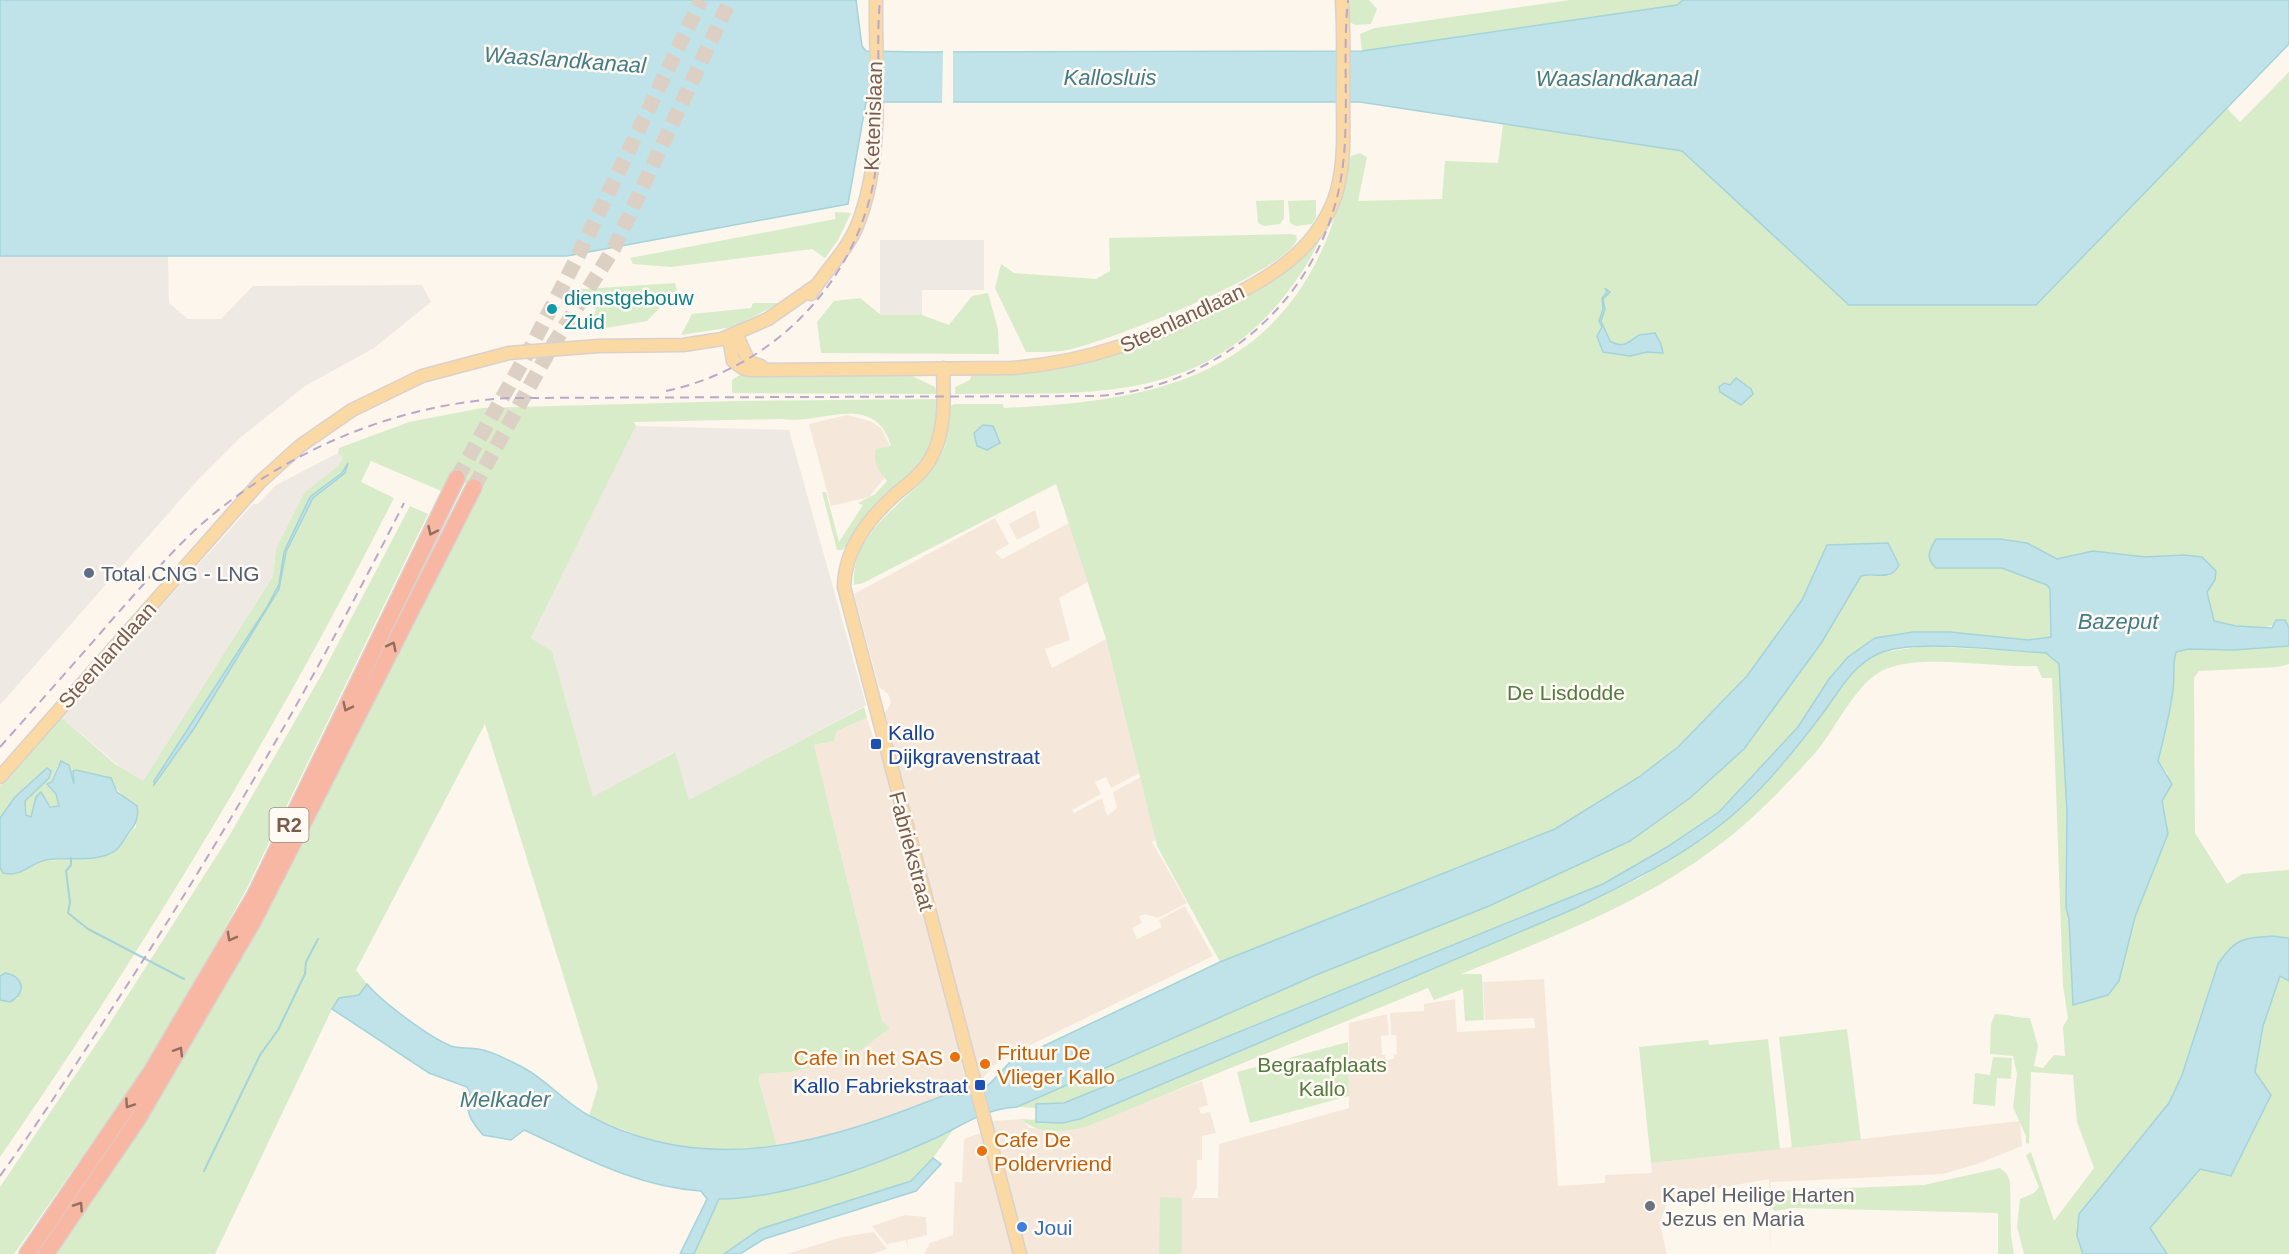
<svg xmlns="http://www.w3.org/2000/svg" width="2289" height="1254" font-family="Arial,sans-serif">
<style>
.residential{fill:#f5e8da}
.industrial{fill:#efe9e4}
.green{fill:#d8ecc9}
.water{fill:#bfe3e8;stroke:#a5d3da;stroke-width:1.5}
.pier{fill:#fdf6ec}
.lines{fill:none;stroke-linecap:round;stroke-linejoin:round}
.stream{stroke:#a5d3da;stroke-width:2}
.highway-tunnel{stroke:#dcd0c4;stroke-width:15;stroke-dasharray:15 8;stroke-linecap:butt}
.major-casing{stroke:#dad1cd;stroke-width:15}
.highway-casing{stroke:#dad1cd;stroke-width:18}
.major{stroke:#fbd9a5;stroke-width:12}
.highway{stroke:#f7b7a3;stroke-width:15}
.rail{stroke:#b9a8c9;stroke-width:2;stroke-dasharray:9 6;stroke-linecap:butt}
.oneway{stroke:#936e5e}
.culture-dot{fill:#0f9aa8;stroke:#fffaf3;stroke-width:2}
.service-dot{fill:#5c6f8a;stroke:#fffaf3;stroke-width:2}
.transit-dot{fill:#1a4fb4;stroke:#fffaf3;stroke-width:2}
.food-dot{fill:#e8710a;stroke:#fffaf3;stroke-width:2}
.worship-dot{fill:#6b7280;stroke:#fffaf3;stroke-width:2}
.shop-dot{fill:#3f7fe0;stroke:#fffaf3;stroke-width:2}
.labels{text-anchor:middle;dominant-baseline:central;stroke-width:5;stroke-linejoin:round;paint-order:stroke}
.shield{fill:#fffaf3;stroke:#a28b7f;stroke-width:1.5}
.shield-label{font-size:20px;font-weight:bold;fill:#7a5c4d}
.street-label{font-size:21px;fill:#7a5c4d;stroke:#fffaf3}
.culture-label{font-size:21px;fill:#0d838f;stroke:#fffaf3;text-anchor:start}
.service-label{font-size:21px;fill:#4e5e75;stroke:#fffaf3;text-anchor:start}
.park-label{font-size:21px;fill:#537a41;stroke:#fffaf3}
.transit-label{font-size:21px;fill:#164399;stroke:#fffaf3;text-anchor:start}
.food-label{font-size:21px;fill:#c56008;stroke:#fffaf3;text-anchor:start}
.worship-label{font-size:21px;fill:#5b616d;stroke:#fffaf3;text-anchor:start}
.shop-label{font-size:21px;fill:#366cbe;stroke:#fffaf3;text-anchor:start}
.water-label{font-size:22px;font-style:italic;fill:#437c86;stroke:#fffaf3}
</style>
<rect width="100%" height="100%" fill="#fdf6ec"/>
<g class="residential">
<polygon points="847,415 870,421 881,428 891,448 890,471 869,497 831,506 809,424"/>
<polygon points="1035,510 1040,528 1017,540 1009,524"/>
<polygon points="995,518 1009,544 995,552 1002,559 1069,523 1088,582 1059,598 1070,640 1045,649 1052,668 1106,639 1140,773 1111,788 1106,777 1095,782 1101,794 1072,810 1074,813 1102,798 1107,816 1117,808 1113,792 1141,777 1157,839 1152,842 1187,903 1158,918 1145,914 1139,916 1142,923 1132,928 1137,939 1162,927 1159,920 1185,906 1213,956 1012,1054 993,1066 983,1078 980,1079 975,1062 961,1062 968,1090 955,1092 952,1090 896,1115 832,1136 777,1146 759,1081 760,1074 791,1072 889,1028 882,1021 814,745 834,741 837,731 867,718 878,752 894,746 885,713 891,703 888,694 879,687 854,594"/>
<polygon points="1544,979 1558,1186 1605,1183 1605,1175 1652,1173 1651,1163 2020,1121 2022,1146 1977,1164 1943,1174 1771,1182 1770,1254 1769,1179 1697,1192 1667,1202 1660,1224 1667,1254 924,1254 930,1243 953,1235 955,1182 962,1182 964,1139 980,1133 982,1138 993,1121 1021,1119 1030,1128 1072,1130 1202,1081 1208,1105 1199,1108 1201,1114 1210,1112 1216,1133 1202,1136 1202,1160 1197,1160 1197,1187 1192,1198 1218,1198 1219,1144 1349,1108 1349,1023 1387,1014 1389,1035 1381,1036 1382,1055 1385,1055 1386,1060 1394,1059 1394,1054 1397,1054 1396,1035 1391,1035 1390,1013 1424,1011 1424,1004 1455,999 1457,1032 1535,1028 1534,1018 1485,1020 1483,982"/>
<polygon points="905,1215 926,1217 927,1235 907,1240 909,1254 906,1240 888,1244 889,1247 872,1226"/>
<polygon points="874,1232 887,1249 872,1254 787,1254 842,1237"/>
</g>
<g class="industrial">
<polygon points="880,240 984,240 984,290 922,290 922,315 880,315"/>
<polygon points="0,256 168,256 169,303 188,319 221,319 253,286 422,285 431,302 374,348 305,386 241,437 195,483 0,705"/>
<polygon points="636,426 789,430 866,705 689,801 674,752 593,798 552,651 531,638"/>
<polygon points="338,453 343,458 337,467 329,474 276,549 273,576 143,781 124,770 61,717 253,504 258,504 276,485"/>
</g>
<g class="green">
<polygon points="1350,0 1369,0 1377,9 1371,24 1355,25 1350,22"/>
<polygon points="1570,0 1683,0 1677,5 1362,51 1360,34 1375,28"/>
<path d="M2289,72V628L2285,620C2263,633 2238,627 2214,621L2207,591L2215,580L2184,555L2145,557L2093,551L2057,559L2027,543L2000,539H1936V568H2002L2047,585L2050,588L2051,637L2028,640L1950,632H1913L1829,679L1798,727L1719,812L1667,847L1603,884L1064,1103L1036,1104V1108L1017,1107L1316,975L1489,906L1630,841L1791,686L1822,642L1861,576H1889L1896,571L1827,545L1802,600L1747,676L1678,747L1639,777L1555,829L1220,962L1157,846L1106,639L1056,484L863,583L854,585C850,524 918,501 942,453C949,439 948,423 949,407L954,404H1003L1004,408C1135,402 1260,384 1321,252C1328,237 1334,221 1338,205C1342,189 1343,171 1351,156L1360,153L1367,157L1358,201L1442,199L1445,161L1498,163L1503,124L1682,151L1849,305H2036L2227,108L2240,122Z"/>
<polygon points="1284,200 1284,218 1280,224 1264,226 1258,223 1256,201"/>
<polygon points="1316,200 1316,218 1312,224 1296,226 1290,223 1288,201"/>
<polygon points="835,212 851,213 838,240 825,258 812,249 671,267 633,264 630,258 835,219"/>
<path d="M1325,226C1315,255 1297,281 1278,304C1190,407 1076,392 955,394V387L970,380L972,372L1063,367L1139,347L1171,334L1286,272L1303,256Z"/>
<path d="M1291,234L1296,235L1297,239C1288,272 1100,345 1063,351C1051,352 1038,352 1026,352L995,288L1001,264L1014,273L1096,279L1110,271L1109,238Z"/>
<polygon points="675,283 677,290 647,321 588,331 596,309 553,291"/>
<polygon points="988,293 998,329 999,354 821,353 817,322 834,301 860,298 881,315 922,315 949,325 972,296"/>
<polygon points="753,303 780,303 733,327 681,335 692,314 751,308"/>
<polygon points="912,373 912,376 935,387 938,394 732,393 732,380 738,376"/>
<path d="M938,399C936,464 915,468 873,510C861,522 854,540 842,550H837L822,492H826L839,542L863,505L858,503L875,494L887,481C879,471 872,461 876,449L891,446C875,390 821,425 782,419L634,422L636,426L531,638L552,651L593,797L675,752L689,800L864,707L867,718L837,731L834,741L814,745L882,1021L890,1028L851,1057L791,1072L760,1074L759,1081L777,1146L705,1151L647,1139L589,1116L598,1087L485,724L356,970L367,984L359,995L339,998L332,1009L215,1254H54L144,1123L260,923L479,490L449,474L441,491L371,461L361,482L394,498C278,727 146,946 0,1157V1000L10,1002L18,998L5,973L0,976V867L3,873L33,866L43,861L90,858L110,853L136,827V814L107,776L73,771L74,784L71,782L70,768L58,765L52,782L47,785L56,794L59,803L56,808L36,797L34,812L28,817L25,801L33,780L15,797L0,818V786L61,717L115,764L143,781L273,576L276,549L304,493L337,467L343,458L338,453L339,448L409,422L482,408L738,401Z"/>
<polygon points="410,506 428,514 246,890 198,976 144,1069 14,1254 0,1254 0,1187 105,1031 228,838 323,672"/>
<path d="M1924,646L2046,653L2059,664L2067,813L2066,907C2075,938 2068,973 2074,1005L2119,981L2135,917L2168,834L2162,801L2168,774L2158,761C2164,737 2170,714 2173,690C2175,677 2172,666 2176,652L2189,649L2234,650L2289,646V664L2278,667L2199,671L2194,678L2195,833L2227,884L2242,874L2289,870V938L2272,936L2228,949L2218,964L2182,1075L2169,1103L2079,1214L2077,1236L2083,1254H2024L2017,1227L2020,1199L2034,1193L2039,1187L2026,1155L2031,1152L2054,1221L2094,1168L2077,1122L2073,1075L2031,1072L2029,1144L2026,1143V1136L2013,1107L2017,1074L2013,1056L1990,1054L1991,1024L1995,1014C2007,1014 2017,1018 2030,1018L2038,1046L2034,1066L2043,1068L2054,1055L2065,1056L2063,1027L2068,1018L2063,986L2052,678H2042L2037,666C1993,668 1927,654 1888,668C1857,679 1836,729 1815,753C1793,778 1769,802 1745,824C1663,896 1560,934 1461,974H1482L1484,1020L1465,1021L1463,989L1434,1000L1428,988L1088,1126C1066,1132 1039,1136 1021,1119L1071,1122L1576,908L1640,878L1704,837L1748,801L1785,762L1855,669L1879,653Z"/>
<polygon points="2280,975 2289,981 2289,1254 2167,1254 2149,1228 2200,1169 2231,1176 2271,1095 2255,1072 2263,1026"/>
<polygon points="1847,1029 1861,1140 1792,1148 1779,1037"/>
<polygon points="1768,1039 1780,1149 1651,1163 1639,1047 1708,1040 1709,1045"/>
<polygon points="1348,1042 1349,1096 1250,1123 1237,1072"/>
<polygon points="1993,1057 2012,1058 2011,1079 1997,1078 1995,1106 1973,1104 1975,1073 1990,1075"/>
<path d="M956,1126L933,1158L911,1181L760,1229L724,1254H694L719,1199C785,1199 899,1160 956,1126Z"/>
<polygon points="2000,1168 2007,1174 2010,1181 2011,1236 2014,1254 1998,1254 1998,1213 1793,1208 1775,1211 1768,1205 1768,1192 1772,1191 1924,1185"/>
<polygon points="1160,1197 1182,1198 1182,1254 1159,1254"/>
</g>
<g class="water">
<polygon points="0,0 856,0 862,46 866,51 921,52 1362,51 1677,5 1683,0 2289,0 2289,44 2036,305 1849,305 1682,151 1360,102 866,102 848,204 567,256 0,256"/>
<path d="M1605,288L1610,292L1603,299L1605,309L1601,321L1610,341C1623,349 1629,342 1639,335L1655,333L1661,344L1663,353L1647,352L1630,356L1603,352L1597,336L1602,327L1599,321L1603,309L1602,298L1607,292Z"/>
<polygon points="1736,378 1751,389 1753,394 1741,405 1720,392 1719,387 1724,383 1730,385"/>
<polygon points="983,425 993,426 1000,443 987,450 977,446 974,433"/>
<polygon points="348,463 345,473 313,498 286,552 279,589 195,727 154,785 154,781 267,607 279,584 284,552 308,501 311,496 342,473"/>
<path d="M1936,539H2000L2027,543L2057,559L2093,551L2145,557L2184,555L2202,557L2216,571L2215,580L2207,592L2214,621L2236,626L2272,628L2276,620H2285L2289,628V646L2234,650L2189,649L2176,652C2172,666 2175,677 2173,690C2170,714 2164,737 2158,761L2172,784L2162,801L2168,834L2135,917L2119,981L2108,995L2073,1005L2069,919L2066,907L2067,813L2059,664L2046,653C2006,651 1912,638 1878,654C1851,666 1838,694 1820,717C1798,746 1776,774 1749,800C1700,848 1637,879 1576,908L1080,1119L1062,1123L1036,1122V1104L1064,1103L1603,884L1667,847L1719,812L1798,727L1829,679L1848,657L1875,638L1913,632H1950L2028,640L2051,637L2050,589L2047,585L2002,568H1936C1925,558 1929,551 1936,539Z"/>
<path d="M1888,543L1899,565C1891,582 1876,572 1861,576L1822,642L1744,749L1690,798L1630,841L1489,906L1316,975L1017,1107C981,1109 960,1128 929,1141C871,1167 783,1199 719,1199L694,1254H680L707,1199L701,1191C637,1187 581,1156 524,1130L511,1140L483,1135C471,1121 464,1112 470,1093L467,1087L429,1073L332,1009L339,998L359,995L367,984C382,1002 429,1037 451,1046C459,1049 470,1047 478,1049C492,1051 511,1061 524,1068C548,1081 566,1104 590,1116C710,1180 830,1141 947,1094C983,1099 987,1086 1010,1062L1220,962L1555,829L1639,777L1678,747L1747,676L1802,600L1827,545Z"/>
<path d="M61,761L69,765L74,784L73,771L76,770L111,778L117,792L137,806C139,814 136,825 130,831C125,837 122,845 116,850C98,864 67,856 46,860C30,863 21,878 3,873L0,867V818L15,797L47,768L51,771L49,778L25,801L26,815L31,817L36,797L41,792L50,807L59,806L56,794L47,784L52,782Z"/>
<path d="M2272,936L2289,938V981L2280,976L2263,1026L2255,1072L2271,1095L2231,1176L2200,1169L2150,1228L2167,1254H2083L2077,1236L2079,1214L2169,1103L2182,1075L2218,964C2235,938 2243,938 2272,936Z"/>
<path d="M5,973C24,976 27,993 10,1002L0,1000V976Z"/>
<polygon points="933,1158 941,1164 916,1191 764,1239 740,1254 724,1254 760,1229 911,1181"/>
</g>
<polygon class="pier" points="943,50 953,50 953,105 942,105"/>
<g class="lines">
<g class="stream">
<polyline points="71,858 71,865 66,871 70,902 68,913 88,929 184,979"/>
<polyline points="204,1171 260,1055 278,1030 305,974 306,962 318,939"/>
</g>
<g class="highway-tunnel">
<polyline points="457,478 531,347 578,256 701,0"/>
<polyline points="474,487 548,353 614,248 730,0"/>
</g>
<g class="major-casing">
<g id="major">
<path d="M811,294C825,271 846,252 857,226C885,157 875,74 876,0"/>
<polyline points="739,340 749,362 761,366"/>
<path d="M730,343L733,361L744,369L752,370L1012,368C1090,362 1149,339 1219,303C1268,278 1313,254 1334,200C1346,166 1343,131 1343,96C1343,64 1344,32 1342,0"/>
<path d="M943,368C944,397 946,432 931,458C923,473 909,483 896,494C868,519 845,548 844,587L1020,1254"/>
<polyline points="0,777 260,482 300,446 352,410 422,376 509,353 598,346 683,345 722,339 768,319 814,287"/>
</g>
</g>
<g class="highway-casing">
<g id="highway">
<polyline points="27,1254 151,1072 255,895 457,478"/>
<polyline points="46,1254 138,1119 254,920 474,487"/>
</g>
</g>
<use href="#major" class="major"/>
<use href="#highway" class="highway"/>
<g class="rail">
<path d="M666,391C778,367 864,275 877,160C883,107 875,53 880,0"/>
<path d="M0,747C39,703 78,659 117,614C145,583 172,550 204,522C289,449 397,404 509,398L1098,396C1220,387 1324,296 1342,172C1350,116 1342,57 1348,0"/>
<path d="M0,1176C39,1122 75,1066 111,1010C218,846 316,678 404,503"/>
</g>
</g>
<defs><path id="oneway-chevron" d="M-2-3.5L2.5 0L-2 3.5" fill="none" stroke-width="1.6" stroke-linecap="round" stroke-linejoin="round" transform="scale(1.5)"/></defs>
<g class="oneway">
<use href="#oneway-chevron" transform="translate(432 531) rotate(115)"/>
<use href="#oneway-chevron" transform="translate(392 646) rotate(-63)"/>
<use href="#oneway-chevron" transform="translate(347 707) rotate(116)"/>
<use href="#oneway-chevron" transform="translate(231 937) rotate(119)"/>
<use href="#oneway-chevron" transform="translate(179 1051) rotate(-59)"/>
<use href="#oneway-chevron" transform="translate(129 1104) rotate(124)"/>
<use href="#oneway-chevron" transform="translate(79 1206) rotate(-56)"/>
</g>
<circle class="culture-dot" cx="552" cy="309" r="6"/>
<circle class="service-dot" cx="89" cy="573" r="6"/>
<g class="transit-dot">
<rect x="870" y="738" width="12" height="12" rx="3"/>
<rect x="974" y="1079" width="12" height="12" rx="3"/>
</g>
<g class="food-dot">
<circle cx="955" cy="1057" r="6"/>
<circle cx="985" cy="1064" r="6"/>
<circle cx="982" cy="1151" r="6"/>
</g>
<circle class="worship-dot" cx="1650" cy="1206" r="6"/>
<circle class="shop-dot" cx="1022" cy="1227" r="6"/>
<g class="labels">
<rect class="shield" x="269.5" y="808" width="39" height="34" rx="4.5"/>
<g class="shield-label">
<text x="289" y="825">R2</text>
</g>
<g class="street-label">
<text transform="translate(873 116) rotate(-88)">Ketenislaan</text>
<text transform="translate(1182 318) rotate(-25)">Steenlandlaan</text>
<text transform="translate(107 655) rotate(-48)">Steenlandlaan</text>
<text transform="translate(912 851) rotate(75)">Fabriekstraat</text>
</g>
<g class="culture-label">
<text x="564" y="297">dienstgebouw<tspan x="564" dy="24">Zuid</tspan></text>
</g>
<g class="service-label">
<text x="101" y="573">Total CNG - LNG</text>
</g>
<g class="park-label">
<text x="1566" y="692">De Lisdodde</text>
<text x="1322" y="1064">Begraafplaats<tspan x="1322" dy="24">Kallo</tspan></text>
</g>
<g class="transit-label">
<text x="888" y="732">Kallo<tspan x="888" dy="24">Dijkgravenstraat</tspan></text>
<text x="968" y="1085" text-anchor="end">Kallo Fabriekstraat</text>
</g>
<g class="food-label">
<text x="997" y="1052">Frituur De<tspan x="997" dy="24">Vlieger Kallo</tspan></text>
<text x="943" y="1057" text-anchor="end">Cafe in het SAS</text>
<text x="994" y="1139">Cafe De<tspan x="994" dy="24">Poldervriend</tspan></text>
</g>
<g class="worship-label">
<text x="1662" y="1194">Kapel Heilige Harten<tspan x="1662" dy="24">Jezus en Maria</tspan></text>
</g>
<g class="shop-label">
<text x="1034" y="1227">Joui</text>
</g>
<g class="water-label">
<text transform="translate(565 60) rotate(4)">Waaslandkanaal</text>
<text x="1110" y="77">Kallosluis</text>
<text x="1617" y="78">Waaslandkanaal</text>
<text x="2118" y="621">Bazeput</text>
<text x="505" y="1099">Melkader</text>
</g>
</g>
</svg>
